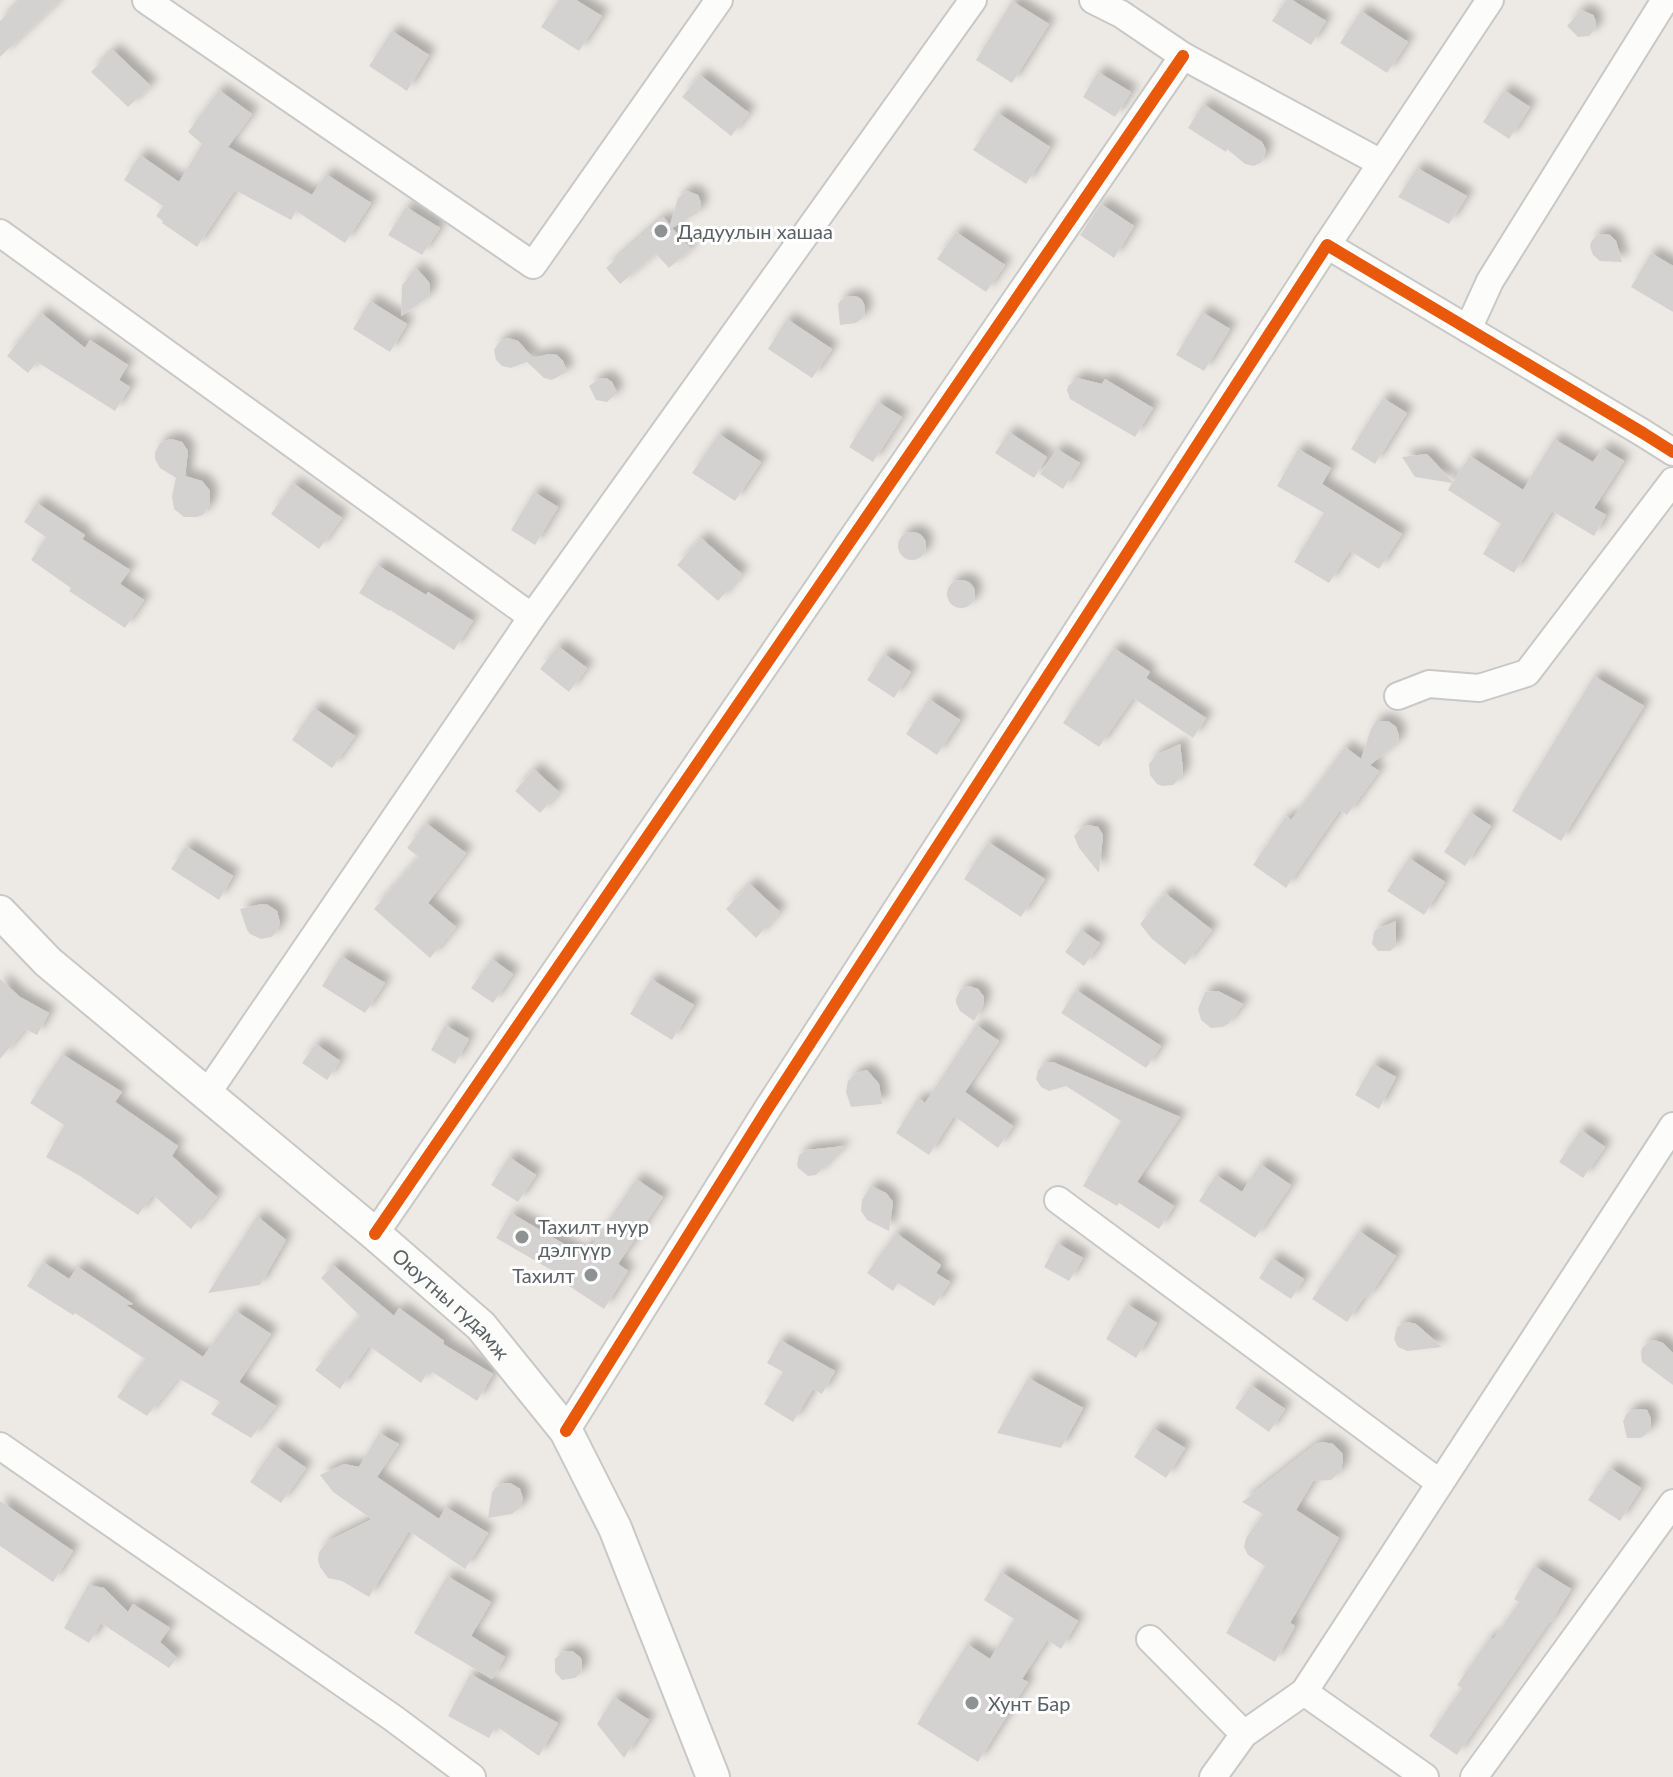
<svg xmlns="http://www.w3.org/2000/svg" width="1673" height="1777" font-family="Lato,sans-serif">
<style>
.building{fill:#d4d2d0;filter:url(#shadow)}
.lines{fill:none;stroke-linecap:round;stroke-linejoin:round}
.minor-casing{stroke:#c8c8c7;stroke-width:30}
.tertiary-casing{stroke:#c8c8c7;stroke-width:36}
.minor{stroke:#fcfcfb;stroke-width:26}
.tertiary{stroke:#fcfcfb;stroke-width:32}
.cycleway-casing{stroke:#fff;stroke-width:17}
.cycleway{stroke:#e8590c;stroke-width:12}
.poi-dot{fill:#8e9293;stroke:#fff;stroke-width:3}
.labels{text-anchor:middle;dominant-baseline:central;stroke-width:6;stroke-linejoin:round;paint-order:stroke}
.poi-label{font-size:20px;fill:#5b6266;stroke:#fff;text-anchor:start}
.street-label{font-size:20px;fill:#5b6266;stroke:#fff}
</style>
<defs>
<filter id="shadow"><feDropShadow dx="7" dy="-7" stdDeviation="4" flood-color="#0004"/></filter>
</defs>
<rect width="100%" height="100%" fill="#edeae6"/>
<g class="building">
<polygon points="21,0 60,0 0,57 0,21"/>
<polygon points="559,0 576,0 602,16 579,51 541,27"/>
<polygon points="1286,0 1292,0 1326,21 1311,45 1272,21"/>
<polygon points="1012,1 1049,24 1012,83 976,60"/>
<polygon points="1581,10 1593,15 1595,19 1596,28 1589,36 1578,37 1567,26"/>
<polygon points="1361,11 1408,42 1387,73 1340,43"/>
<polygon points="392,31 429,55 407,91 369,66"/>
<polygon points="113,50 151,86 128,107 91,72"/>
<polygon points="1098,72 1131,92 1115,117 1083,97"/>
<polygon points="700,75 749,113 731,136 682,97"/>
<polygon points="219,90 252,114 228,147 312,195 326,174 371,203 345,243 296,211 291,220 235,190 197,247 162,223 163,221 156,216 163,206 124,180 140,155 179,182 202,144 188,132"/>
<polygon points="1504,90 1530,107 1509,139 1483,122"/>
<polygon points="1203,104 1262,142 1266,150 1262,162 1254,166 1245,164 1227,149 1226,152 1188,128"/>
<polygon points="998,113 1050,147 1026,184 973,150"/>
<polygon points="1417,168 1467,196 1449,224 1398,197"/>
<polygon points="687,191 698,195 701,203 699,212 672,228 691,249 669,268 656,254 620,284 606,268 663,217 670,225 678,198"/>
<polygon points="1101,204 1134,226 1114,258 1080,235"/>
<polygon points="406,207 440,228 422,255 388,235"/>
<polygon points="956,232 1005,265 986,292 937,259"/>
<polygon points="1602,234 1610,235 1616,241 1622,262 1600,261 1593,255 1590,247 1591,242 1597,235"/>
<polygon points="1651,253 1673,266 1673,312 1631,287"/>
<polygon points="416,268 428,281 430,285 429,294 427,298 401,316 402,285"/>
<polygon points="849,296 858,297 862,300 864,304 865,313 863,318 856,323 840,325 838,304 841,300"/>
<polygon points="370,301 407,324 390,352 353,329"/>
<polygon points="1202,312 1230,329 1204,371 1176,355"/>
<polygon points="41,313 85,348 90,340 128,365 119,380 130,387 115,411 37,362 28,373 7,356"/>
<polygon points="787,319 832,349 812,378 768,349"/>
<polygon points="508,338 518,341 533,358 549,354 557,355 563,361 567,372 552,380 544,378 527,362 511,368 502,366 496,360 494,350 499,342"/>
<polygon points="600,378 606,378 612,382 617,393 607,402 596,400 589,386"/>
<polygon points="1077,378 1102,384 1105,379 1153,408 1135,437 1070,399 1067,390 1068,386"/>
<polygon points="1383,398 1407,413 1375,464 1351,449"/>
<polygon points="878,402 902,417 873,462 849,447"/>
<polygon points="1009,432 1047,457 1034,478 995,453"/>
<polygon points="719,434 761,462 735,501 692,473"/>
<polygon points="171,439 182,442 188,451 185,476 202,481 210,491 210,504 203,515 197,517 184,517 174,509 172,496 176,478 160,468 155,459 155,453 160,443"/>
<polygon points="1554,439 1593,462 1603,448 1624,461 1594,508 1606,515 1594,536 1552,511 1514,573 1483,554 1501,524 1448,490 1452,483 1415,477 1402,457 1427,454 1453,482 1470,456 1523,490"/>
<polygon points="1057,449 1080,463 1063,489 1040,474"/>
<polygon points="1298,449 1331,468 1322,484 1402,534 1379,569 1350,551 1329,583 1294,562 1324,513 1277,486"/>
<polygon points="293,483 342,518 319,549 271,514"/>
<polygon points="534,492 558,507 535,545 511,530"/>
<polygon points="37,503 85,535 82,539 130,570 120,584 144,600 125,628 69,591 71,588 31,560 46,537 24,522"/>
<circle cx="912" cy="546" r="14"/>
<polygon points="701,538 742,574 718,601 677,565"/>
<polygon points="377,565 426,595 428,592 473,621 454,650 390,610 389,611 359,593"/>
<circle cx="961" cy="594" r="14"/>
<polygon points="558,646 587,668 569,692 540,669"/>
<polygon points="1114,648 1150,672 1146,678 1206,718 1193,738 1133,698 1099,747 1063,723"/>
<polygon points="884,654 911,672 894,698 867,680"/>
<polygon points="1594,676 1644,706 1561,841 1512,811"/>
<polygon points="929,699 960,720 937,755 906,734"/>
<polygon points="314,708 355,736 332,768 292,740"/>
<polygon points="1376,721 1388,721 1396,727 1399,736 1398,741 1395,745 1370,765 1379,771 1347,815 1340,810 1286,888 1253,865 1286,816 1291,820 1345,747 1361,759 1371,729"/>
<polygon points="1180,744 1183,770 1182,776 1173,785 1162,786 1157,784 1150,775 1149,764 1156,755"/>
<polygon points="534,769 559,792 540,813 515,791"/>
<polygon points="1470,812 1491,826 1465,866 1444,852"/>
<polygon points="426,823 466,853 428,903 456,927 430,958 374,909 419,857 407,848"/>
<polygon points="1088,825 1098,827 1103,835 1099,873 1079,848 1074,836 1080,829"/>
<polygon points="988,842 1045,879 1021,917 964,879"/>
<polygon points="186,846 233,876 219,900 171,869"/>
<polygon points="1409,858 1445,882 1424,915 1387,891"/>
<polygon points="750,884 780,912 756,938 726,909"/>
<polygon points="1165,893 1212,930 1185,965 1152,939 1140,924"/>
<polygon points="262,904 268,905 277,911 280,923 276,933 271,937 261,939 250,934 247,930 240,909"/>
<polygon points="1396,921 1396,946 1390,951 1378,951 1372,944 1374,932 1377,929"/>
<polygon points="1081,930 1100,943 1084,966 1065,952"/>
<polygon points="341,956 385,983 365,1013 322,986"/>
<polygon points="492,959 513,974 493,1003 471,988"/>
<polygon points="0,979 20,997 49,1013 37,1035 25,1029 0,1059"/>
<polygon points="651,979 694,1005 672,1040 630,1014"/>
<polygon points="969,986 978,989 984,997 983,1006 974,1021 960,1011 956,1003 956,999 960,990"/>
<polygon points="1076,990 1161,1046 1146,1068 1061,1013"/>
<polygon points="1218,991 1243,1004 1229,1023 1223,1027 1211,1028 1201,1020 1198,1009 1205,992"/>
<polygon points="445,1025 469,1039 455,1064 431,1050"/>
<polygon points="976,1025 999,1041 965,1092 1013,1126 998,1148 954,1116 929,1155 896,1133 918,1098 925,1103"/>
<polygon points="316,1044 340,1061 327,1080 302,1063"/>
<polygon points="62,1054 122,1092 115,1102 178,1146 172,1156 217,1197 191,1229 153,1195 138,1215 80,1176 46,1157 64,1125 30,1103"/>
<polygon points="1053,1062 1180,1117 1137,1182 1174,1206 1159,1229 1119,1203 1117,1206 1083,1186 1121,1121 1066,1086 1049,1091 1041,1087 1036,1079 1038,1070 1045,1063"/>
<polygon points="1373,1064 1396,1077 1379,1109 1355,1095"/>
<polygon points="867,1070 879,1084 882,1104 851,1107 846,1092 848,1081 856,1073"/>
<polygon points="1581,1130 1605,1147 1583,1178 1559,1162"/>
<polygon points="845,1146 816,1175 808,1176 798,1168 797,1164 799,1155 807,1150"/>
<polygon points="509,1157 536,1175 518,1202 491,1185"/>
<polygon points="1260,1164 1291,1185 1255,1238 1199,1201 1216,1175 1242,1192"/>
<polygon points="636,1179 663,1197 618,1264 628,1271 604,1309 563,1282 565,1278 496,1238 511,1213 581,1254 587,1244 591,1247"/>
<polygon points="871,1186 886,1193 893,1202 889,1231 867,1220 861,1211 862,1200"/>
<polygon points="257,1216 286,1240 260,1285 208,1293"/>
<polygon points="1359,1231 1396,1256 1368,1298 1365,1296 1347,1322 1312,1299"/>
<polygon points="896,1233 941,1265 936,1273 950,1282 934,1306 898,1283 893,1291 867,1273"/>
<polygon points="1057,1243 1083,1258 1069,1281 1044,1267"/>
<polygon points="1272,1258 1304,1279 1291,1299 1259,1278"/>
<polygon points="43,1262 69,1279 78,1267 133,1304 126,1305 203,1357 236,1311 271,1334 239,1382 276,1406 251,1438 211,1414 220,1402 178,1378 147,1416 117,1397 145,1359 75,1313 73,1315 27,1286"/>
<polygon points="333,1265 394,1316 399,1308 444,1341 443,1344 493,1374 477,1401 429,1370 421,1383 369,1346 340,1389 315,1370 360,1316 321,1278"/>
<polygon points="1127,1304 1157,1323 1136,1358 1106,1339"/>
<polygon points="1407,1322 1416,1324 1442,1347 1407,1351 1398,1347 1394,1339 1397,1327"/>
<polygon points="780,1340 835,1371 822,1394 813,1389 793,1422 764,1404 783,1372 767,1363"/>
<polygon points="1654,1340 1663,1343 1673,1353 1673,1385 1642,1362 1641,1353 1642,1348 1649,1342"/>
<polygon points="1028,1378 1083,1408 1061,1448 997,1433"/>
<polygon points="1251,1385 1285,1409 1269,1432 1235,1408"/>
<polygon points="1636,1409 1647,1410 1651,1419 1651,1429 1644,1436 1640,1438 1627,1438 1623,1421 1627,1413"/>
<polygon points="1153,1428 1185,1448 1166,1478 1134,1457"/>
<polygon points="379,1433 399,1444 377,1477 439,1519 446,1507 488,1533 465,1569 409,1531 369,1597 342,1581 328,1578 320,1567 318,1560 319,1552 328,1541 372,1519 333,1492 320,1475 344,1464 359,1467"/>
<polygon points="1322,1442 1333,1444 1342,1453 1343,1458 1341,1471 1331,1480 1313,1481 1296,1510 1339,1538 1290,1623 1295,1626 1275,1662 1226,1633 1265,1566 1248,1555 1244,1547 1246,1538 1263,1514 1242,1502 1316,1444"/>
<polygon points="275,1446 306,1468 281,1503 250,1482"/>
<polygon points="1610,1468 1641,1488 1620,1521 1588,1500"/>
<polygon points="504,1483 510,1483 520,1489 523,1499 520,1508 512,1514 488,1518 492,1493 495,1488"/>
<polygon points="0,1501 73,1551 53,1582 0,1546"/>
<polygon points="1534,1566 1571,1589 1551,1622 1550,1621 1457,1755 1429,1736 1462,1688 1457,1685 1490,1637 1493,1640 1519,1602 1514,1599"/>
<polygon points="1001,1572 1078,1621 1061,1649 1047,1640 1022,1679 1028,1682 978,1762 917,1724 967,1644 990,1659 1014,1619 984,1600"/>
<polygon points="447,1576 491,1602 471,1636 505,1657 492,1679 414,1633"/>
<polygon points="88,1585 104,1588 128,1612 133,1604 170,1628 160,1642 177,1658 169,1668 101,1623 89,1643 64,1628"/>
<polygon points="572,1651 580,1657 582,1661 581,1673 575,1678 562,1680 555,1672 555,1659 562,1652"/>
<polygon points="470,1674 558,1723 539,1756 496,1726 489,1738 448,1716"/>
<polygon points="614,1697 649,1720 624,1758 597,1724"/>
</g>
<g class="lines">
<g class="minor-casing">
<g id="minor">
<polyline points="146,0 533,265 719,0"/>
<polyline points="1093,0 1121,14 1183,56 1381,163"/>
<polyline points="0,233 532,617"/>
<polyline points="1327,245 1490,0"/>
<polyline points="1468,329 1490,281 1665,0"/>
<polyline points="1398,696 1429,684 1479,688 1527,673 1673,481"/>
<polyline points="206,1095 532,617 973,0"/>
<polyline points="1058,1200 1440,1483"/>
<polyline points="375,1234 1183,56"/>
<polyline points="566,1431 768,1108 1327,245 1643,433 1673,452"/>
<polyline points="0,1446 393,1718 472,1777"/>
<polyline points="1150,1639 1244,1734"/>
<polyline points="1213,1777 1244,1734 1304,1692"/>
<polyline points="1425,1777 1304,1692 1673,1126"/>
<polyline points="1474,1777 1673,1503"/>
</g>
</g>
<g class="tertiary-casing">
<g id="tertiary">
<path id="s1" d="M0,912L48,962L375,1234L481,1326L566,1431L615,1528L713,1777"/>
</g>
</g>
<use href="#minor" class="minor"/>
<use href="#tertiary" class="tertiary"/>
<g class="cycleway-casing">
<g id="cycleway">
<polyline points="375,1234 1183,56"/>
<polyline points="566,1431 768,1108 1327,245 1643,433 1673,452"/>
</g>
</g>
<use href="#cycleway" class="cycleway"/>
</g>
<g class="poi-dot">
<circle cx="661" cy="231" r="8"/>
<circle cx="522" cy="1237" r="8"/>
<circle cx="591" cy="1275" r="8"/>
<circle cx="972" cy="1703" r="8"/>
</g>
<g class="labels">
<g class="poi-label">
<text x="677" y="231">Дадуулын хашаа</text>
<text x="538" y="1226">Тахилт нуур<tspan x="538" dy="23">дэлгүүр</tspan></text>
<text x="575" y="1275" text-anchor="end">Тахилт</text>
<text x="988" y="1703">Хунт Бар</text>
</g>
<g class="street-label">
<text stroke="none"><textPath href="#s1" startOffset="598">Оюутны гудамж</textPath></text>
</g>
</g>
</svg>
